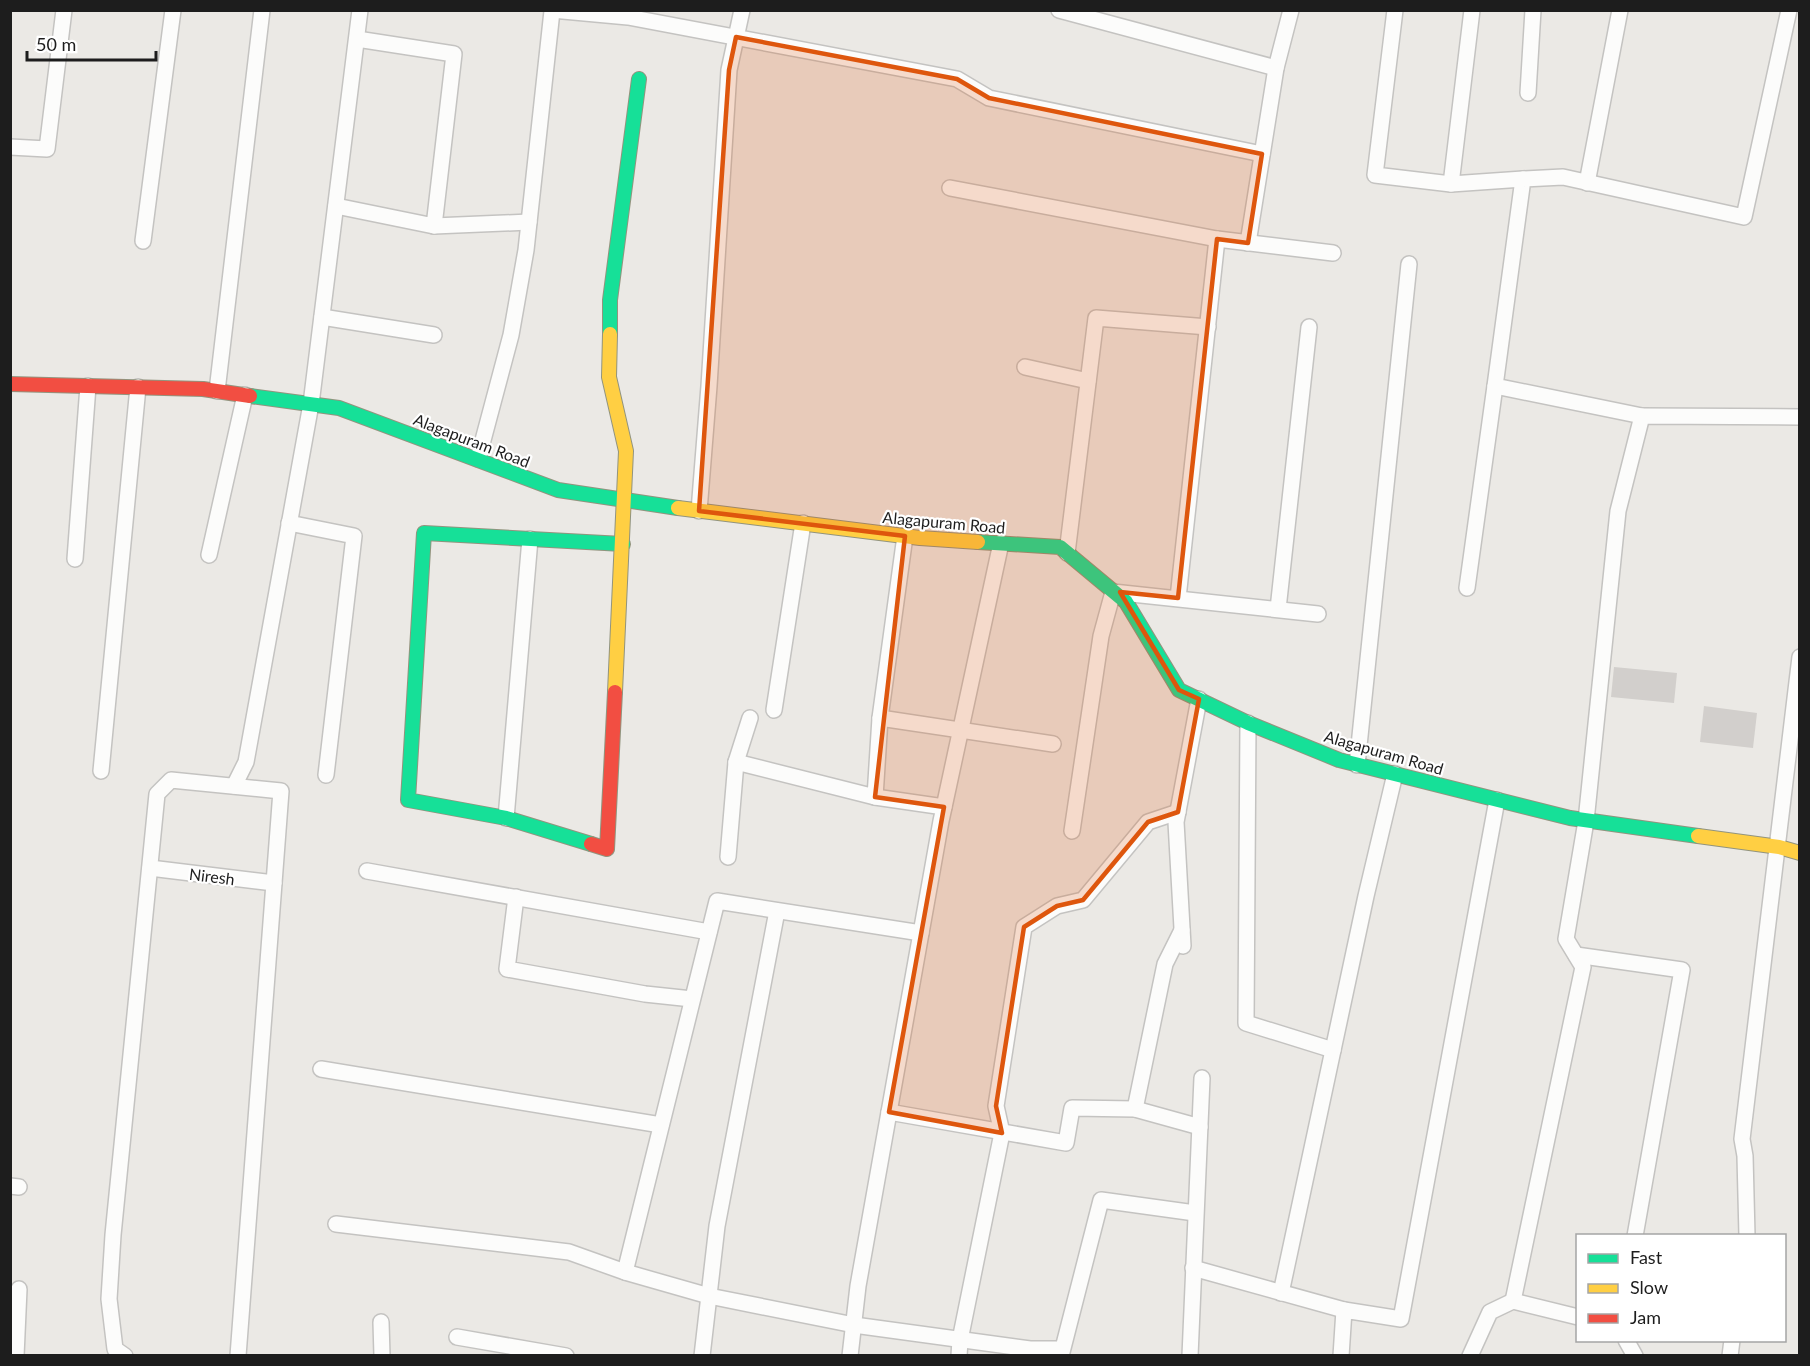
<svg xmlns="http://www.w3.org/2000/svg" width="1810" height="1366" font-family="Lato,sans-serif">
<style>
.building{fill:#d2cfcc}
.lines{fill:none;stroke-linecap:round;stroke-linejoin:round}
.street-casing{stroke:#c4c3c1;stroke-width:18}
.fast-casing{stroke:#92947e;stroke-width:16}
.slow-casing{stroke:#92947e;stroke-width:16}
.jam-casing{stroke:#92947e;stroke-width:16}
.street{stroke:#fcfcfb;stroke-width:15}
.fast{stroke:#16e098;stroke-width:14}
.slow{stroke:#ffcf43;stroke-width:14}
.jam{stroke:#f24e42;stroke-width:14}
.marked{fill:#de560d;fill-opacity:0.2;stroke:#de560d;stroke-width:4.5;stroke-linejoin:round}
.labels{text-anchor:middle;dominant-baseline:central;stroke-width:4.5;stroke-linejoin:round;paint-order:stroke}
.street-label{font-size:16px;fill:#1d1d1d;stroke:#fff}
</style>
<rect width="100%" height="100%" fill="#ebe9e5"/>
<g class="building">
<polygon points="1614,667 1677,673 1674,703 1611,697"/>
<polygon points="1704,706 1757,713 1753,748 1700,742"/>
</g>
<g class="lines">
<g class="street-casing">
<g id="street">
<polyline points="552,10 628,17 957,79 989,98 1262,154"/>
<polyline points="1059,10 1276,68"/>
<polyline points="1395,10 1375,175 1451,184 1523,179"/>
<polyline points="1528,93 1533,10"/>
<polyline points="10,147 47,149 64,10"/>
<polyline points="1587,183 1620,10"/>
<polyline points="1451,184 1472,10"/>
<polyline points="950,188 1217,239 1333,253"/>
<polyline points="336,206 434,226 454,54 357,39"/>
<polyline points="434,226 529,222"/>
<polyline points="143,241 173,10"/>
<polyline points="1248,243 1276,68 1291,10"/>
<polyline points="322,317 434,335"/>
<polyline points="1025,367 1088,381"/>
<polyline points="217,391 262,10"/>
<polyline points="1642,416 1495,386 1523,179 1563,177 1744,217 1789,10"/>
<polyline points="478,459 511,335 526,250 552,11"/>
<polyline points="699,511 709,386 729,70 742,10"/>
<polyline points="289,523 354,536 326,775"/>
<polyline points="1067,553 1096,318 1208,327"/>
<polyline points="209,555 245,395"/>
<polyline points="75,559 88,386"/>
<polyline points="1467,588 1495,386"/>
<polyline points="1178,598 1217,239"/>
<polyline points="1278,609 1309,327"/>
<polyline points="774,710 803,523"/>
<polyline points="880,718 1053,744"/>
<polyline points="1248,723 1246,1023 1333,1050"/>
<polyline points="736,762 875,797 880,718 905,536"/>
<polyline points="1357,765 1409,264"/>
<polyline points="101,771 138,387"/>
<polyline points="234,786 246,762 311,404 360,10"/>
<polyline points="875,797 944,807"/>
<polyline points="506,818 530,539"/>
<polyline points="1072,831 1101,636 1113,592 1318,614"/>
<polyline points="728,857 736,762 750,718"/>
<polyline points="150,868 274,883"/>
<polyline points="367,871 709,932"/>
<polyline points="516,897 507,969 645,994 692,999"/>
<polyline points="1183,946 1176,822 1199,699"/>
<polyline points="1576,955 1682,970 1635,1236"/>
<polyline points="321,1069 661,1125"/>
<polyline points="1135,1109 1165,964 1182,930"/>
<polyline points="889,1112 1066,1143 1072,1108 1135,1109 1200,1127"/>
<polyline points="10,1186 19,1187"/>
<polyline points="336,1224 569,1252 625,1272 709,1296 854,1325 1030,1349 1062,1349"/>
<polyline points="1747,1236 1745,1156 1742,1139 1800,657"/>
<polyline points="1193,1268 1344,1310"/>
<polyline points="625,1272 717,901 921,933"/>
<polyline points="1281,1293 1366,896 1395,774"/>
<polyline points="1513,1301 1583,967 1566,939 1586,821 1618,511 1642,416 1800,417"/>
<polyline points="381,1322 382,1356"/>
<polyline points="457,1337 566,1356"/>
<polyline points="1626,1340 1635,1356"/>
<polyline points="16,1356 19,1289"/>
<polyline points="125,1356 115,1349 109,1299 113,1235 157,794 171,780 281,791 238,1356"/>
<polyline points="702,1356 717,1226 777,911"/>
<polyline points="850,1356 858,1286 941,821 1001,543"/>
<polyline points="959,1356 960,1340 1002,1133 996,1106 1024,927 1057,906 1083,900 1148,822 1178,812"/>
<polyline points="1061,1356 1101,1200 1195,1213"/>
<polyline points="1190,1356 1202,1078"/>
<polyline points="1341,1356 1344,1310 1401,1319 1497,800"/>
<polyline points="1470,1356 1490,1312 1513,1301 1578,1317"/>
<polyline points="1730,1356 1732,1340"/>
</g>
</g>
<g class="fast-casing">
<g id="fast">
<polyline points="610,334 610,300 639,79"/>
<polyline points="250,396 339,408 558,490 678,508"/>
<polyline points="978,542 1060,547 1126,602 1179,690 1248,723 1339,760 1570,818 1698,836"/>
<polyline points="591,844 506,818 408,800 424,533 623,544"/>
</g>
</g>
<g class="slow-casing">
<g id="slow">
<polyline points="610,334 609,377 626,451 615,692"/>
<polyline points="678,508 920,538 978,542"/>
<polyline points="1698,836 1779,847 1800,853"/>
</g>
</g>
<g class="jam-casing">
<g id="jam">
<polyline points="10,384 203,389 250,396"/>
<polyline points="591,844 607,849 615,692"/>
</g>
</g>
<use href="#street" class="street"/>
<use href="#fast" class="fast"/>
<use href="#slow" class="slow"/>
<use href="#jam" class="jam"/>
</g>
<path class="marked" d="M736,37L957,79L989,98L1262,154L1248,243L1217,239L1178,598L1120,592L1179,690L1199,699L1178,812L1148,822L1083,900L1057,906L1024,927L996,1106L1002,1133L889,1112L944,807L875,797L905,536L699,511L729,70Z"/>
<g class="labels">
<g class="street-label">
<text transform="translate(472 440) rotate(21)">Alagapuram Road</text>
<text transform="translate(944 522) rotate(5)">Alagapuram Road</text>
<text transform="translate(1384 752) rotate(16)">Alagapuram Road</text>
<text transform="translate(212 876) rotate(7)">Niresh</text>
</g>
</g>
<rect width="1810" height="1366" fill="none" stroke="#1d1d1d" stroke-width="24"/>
<rect x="1576" y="1234" width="210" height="108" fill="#ffffff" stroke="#a5a5a5" stroke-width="1.5"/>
<rect x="1588" y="1254" width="30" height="9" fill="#16e098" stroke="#a5a5a5" stroke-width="1.5"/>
<text x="1630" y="1264" font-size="18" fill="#1d1d1d">Fast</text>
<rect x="1588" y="1284" width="30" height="9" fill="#ffcf43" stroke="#a5a5a5" stroke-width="1.5"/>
<text x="1630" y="1294" font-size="18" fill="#1d1d1d">Slow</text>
<rect x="1588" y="1314" width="30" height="9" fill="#f24e42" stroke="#a5a5a5" stroke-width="1.5"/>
<text x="1630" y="1324" font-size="18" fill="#1d1d1d">Jam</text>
<path d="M27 51v9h129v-9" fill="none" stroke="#1d1d1d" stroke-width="3"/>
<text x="36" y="51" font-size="18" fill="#1d1d1d" stroke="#ffffff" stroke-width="4.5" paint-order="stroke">50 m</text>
</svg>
